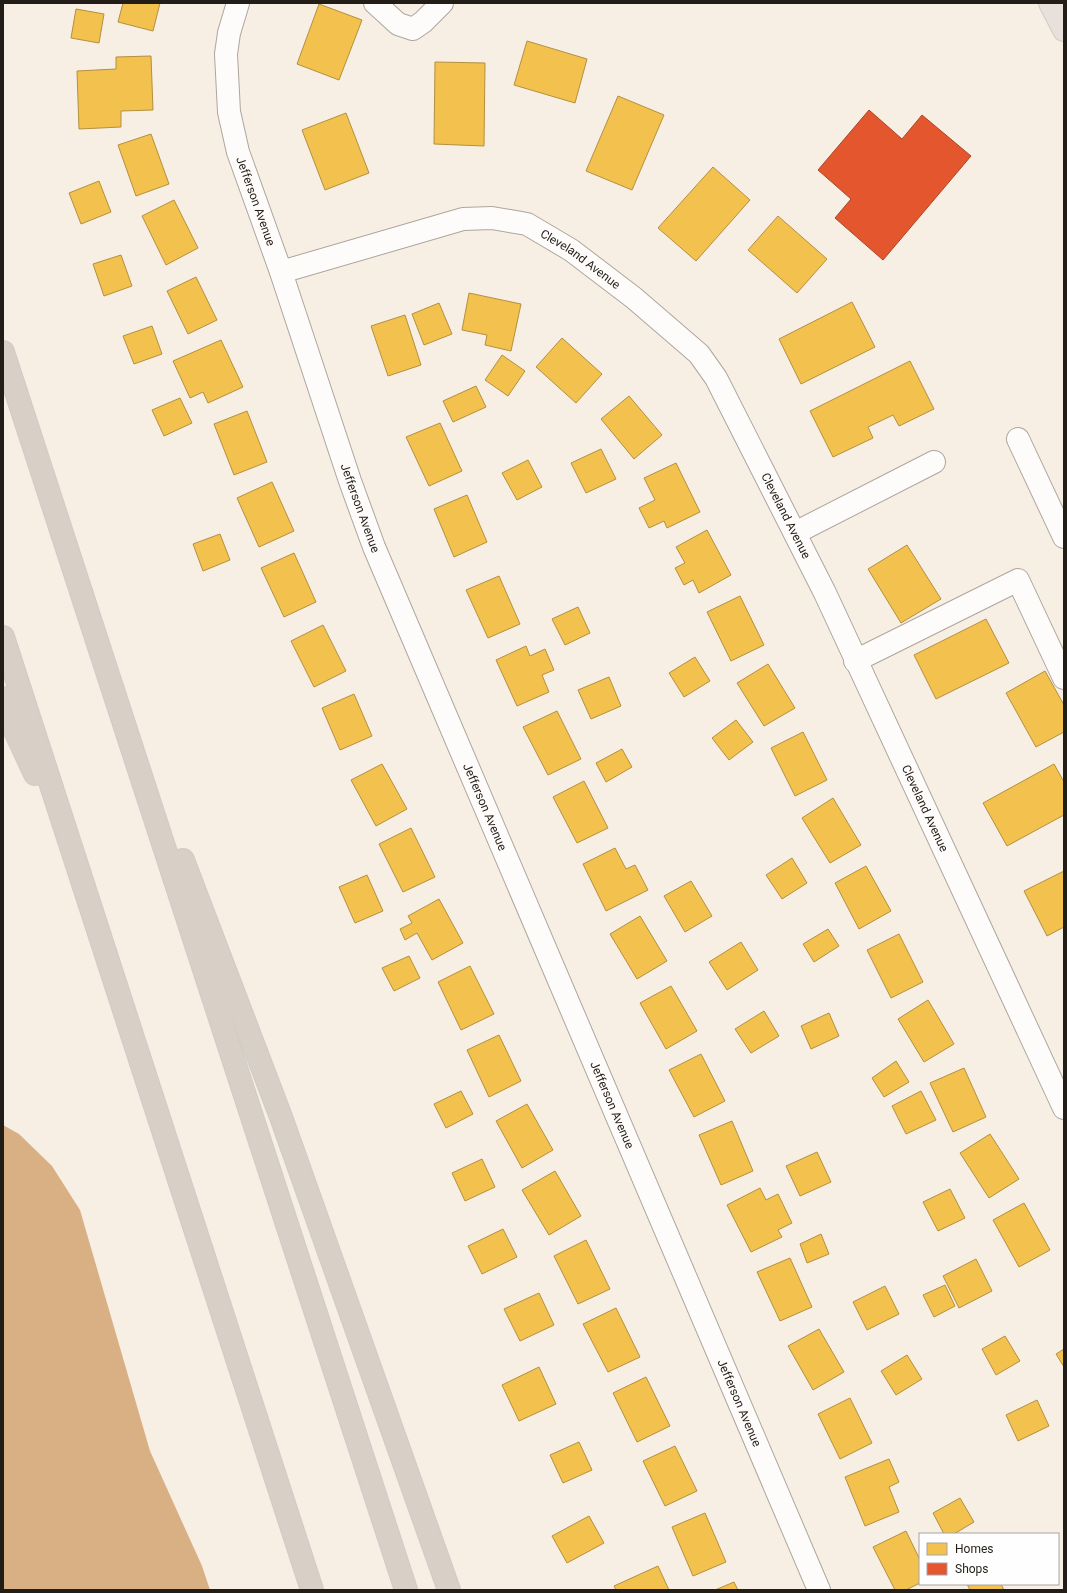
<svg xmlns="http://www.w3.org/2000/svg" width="1067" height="1593" font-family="Roboto,sans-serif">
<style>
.water{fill:#d8b084}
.homes{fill:#f2c14e;stroke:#b4903e}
.shops{fill:#e4572e;stroke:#aa4627}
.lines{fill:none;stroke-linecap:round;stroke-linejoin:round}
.minor-casing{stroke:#ada69e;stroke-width:24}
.major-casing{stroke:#d0cbc7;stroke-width:24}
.highway-casing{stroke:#d0cbc7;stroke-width:24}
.minor{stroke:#fefcfb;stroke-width:22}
.major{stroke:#e8e1db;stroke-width:22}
.highway{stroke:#d8cfc6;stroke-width:22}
.labels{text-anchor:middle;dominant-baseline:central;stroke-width:4;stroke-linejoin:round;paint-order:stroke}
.street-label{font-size:12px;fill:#231d17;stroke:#fefefe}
</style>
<rect width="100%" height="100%" fill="#f7eee4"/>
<polygon class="water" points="3,1125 19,1134 52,1166 80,1210 150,1451 202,1566 210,1590 3,1590"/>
<g class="homes">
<polygon points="123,3 160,3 153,31 118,22"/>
<polygon points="319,4 362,20 339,80 297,64"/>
<polygon points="76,9 104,14 99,43 71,38"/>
<polygon points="527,41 587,59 575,103 514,85"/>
<polygon points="151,56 153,110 121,111 121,127 79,129 77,71 116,69 116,57"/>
<polygon points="435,62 485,63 484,146 434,144"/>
<polygon points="618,96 664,115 632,190 586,171"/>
<polygon points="346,113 369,173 325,190 302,130"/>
<polygon points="151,134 169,184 136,196 118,145"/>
<polygon points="713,167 750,200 696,261 658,228"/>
<polygon points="99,181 111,212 81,224 69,193"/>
<polygon points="174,200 198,248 166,265 142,216"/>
<polygon points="778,216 827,259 797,293 748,250"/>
<polygon points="121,255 132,286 104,296 93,264"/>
<polygon points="196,277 217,320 188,334 167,291"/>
<polygon points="469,293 521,304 511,351 485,345 487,335 462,330"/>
<polygon points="852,302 875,347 801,384 779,339"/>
<polygon points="439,303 452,334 424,345 412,314"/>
<polygon points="405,315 421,365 388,376 371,326"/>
<polygon points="152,326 162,354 134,364 123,336"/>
<polygon points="562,338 602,374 576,403 536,367"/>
<polygon points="221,340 243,387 208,403 203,392 190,398 173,361"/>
<polygon points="502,355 525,371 508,396 485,380"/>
<polygon points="910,361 934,409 899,426 893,415 868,427 873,438 833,457 810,411"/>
<polygon points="476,386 486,407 453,422 443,401"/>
<polygon points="629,396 662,435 634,459 601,419"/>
<polygon points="180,398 192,423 164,436 152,410"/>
<polygon points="247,411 267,462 234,475 214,424"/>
<polygon points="440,423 462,471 429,486 406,437"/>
<polygon points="601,449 616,479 586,493 571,463"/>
<polygon points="528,460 542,487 517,500 502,473"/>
<polygon points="676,463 700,512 667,528 664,521 649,528 639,508 655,500 644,478"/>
<polygon points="272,482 294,531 259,547 237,498"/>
<polygon points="467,495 487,542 454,557 434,509"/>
<polygon points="707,530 731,575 699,593 693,580 684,585 675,568 685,563 676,547"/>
<polygon points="220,534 230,560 203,571 193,544"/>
<polygon points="907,545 941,599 901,623 868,569"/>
<polygon points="294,553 316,602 284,617 261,568"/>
<polygon points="499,576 520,624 488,638 466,590"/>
<polygon points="740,596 764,645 731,661 707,612"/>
<polygon points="578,607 590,633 565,645 552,619"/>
<polygon points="986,619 1009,663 936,699 914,655"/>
<polygon points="323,625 346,671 314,687 291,641"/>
<polygon points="526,646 530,656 545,649 554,670 542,675 549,692 517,706 496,660"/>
<polygon points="695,657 710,681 684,697 669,673"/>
<polygon points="768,664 795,708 764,726 737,683"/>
<polygon points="1045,671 1064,705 1064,732 1036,747 1006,693"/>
<polygon points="609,677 621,706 591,719 578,690"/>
<polygon points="354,694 372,736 340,750 322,708"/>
<polygon points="557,711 581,759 548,775 523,727"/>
<polygon points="736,720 753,742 729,760 712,738"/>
<polygon points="803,732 827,780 795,796 771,748"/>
<polygon points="622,749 632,767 606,782 596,763"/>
<polygon points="382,764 407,809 376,826 351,780"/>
<polygon points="1054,764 1064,782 1064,815 1007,846 983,803"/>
<polygon points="584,781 608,828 577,843 553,797"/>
<polygon points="833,798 861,845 830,863 802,818"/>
<polygon points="411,828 435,877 403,892 379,844"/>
<polygon points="615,848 626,869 635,865 648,890 606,911 583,864"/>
<polygon points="792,858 807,883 782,899 766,875"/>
<polygon points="866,866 891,911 859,929 835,883"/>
<polygon points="1064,871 1064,927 1047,936 1024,891"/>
<polygon points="367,875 383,911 355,923 339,887"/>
<polygon points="691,881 712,916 685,932 664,896"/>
<polygon points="439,899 463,943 432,960 417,933 405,940 400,929 412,923 408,916"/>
<polygon points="640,916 667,961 637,979 610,934"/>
<polygon points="828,929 839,946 814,962 803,944"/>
<polygon points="899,934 923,982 891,998 867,950"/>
<polygon points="741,942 758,970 727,990 709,962"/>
<polygon points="409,956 420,978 394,991 382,968"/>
<polygon points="470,966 494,1014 461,1030 438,982"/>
<polygon points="671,986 697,1031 666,1049 640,1003"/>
<polygon points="928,1000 954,1044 924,1062 898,1019"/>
<polygon points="764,1011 779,1036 751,1053 735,1029"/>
<polygon points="829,1013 839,1036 811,1049 801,1026"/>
<polygon points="499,1035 521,1081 489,1097 467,1050"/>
<polygon points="701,1054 725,1101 694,1117 669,1070"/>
<polygon points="896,1061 909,1082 884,1097 872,1078"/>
<polygon points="964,1068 986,1117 953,1132 930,1083"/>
<polygon points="461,1091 473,1114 446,1128 434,1104"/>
<polygon points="921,1091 936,1120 906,1134 892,1106"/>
<polygon points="527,1104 553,1150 522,1168 496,1121"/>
<polygon points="732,1121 753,1171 721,1185 699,1135"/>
<polygon points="990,1134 1019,1179 989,1198 960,1153"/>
<polygon points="817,1152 831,1182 800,1196 786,1166"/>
<polygon points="482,1159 495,1187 465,1201 452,1173"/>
<polygon points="555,1171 581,1216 549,1235 522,1190"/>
<polygon points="760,1188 766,1200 778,1194 792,1223 778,1230 782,1237 751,1252 727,1205"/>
<polygon points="950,1189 965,1218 938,1231 923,1202"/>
<polygon points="1024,1203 1050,1250 1019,1267 993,1220"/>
<polygon points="503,1229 517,1257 482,1274 468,1246"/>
<polygon points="821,1234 829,1254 807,1263 800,1244"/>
<polygon points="586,1240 610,1289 578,1304 554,1256"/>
<polygon points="790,1258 812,1307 780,1321 757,1272"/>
<polygon points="976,1259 992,1291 959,1308 943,1276"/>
<polygon points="945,1285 955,1306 934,1317 923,1295"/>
<polygon points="885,1286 899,1314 867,1330 853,1302"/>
<polygon points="539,1293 554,1325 520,1341 504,1309"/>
<polygon points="616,1308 640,1357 608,1372 583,1324"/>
<polygon points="819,1329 844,1372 813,1390 788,1346"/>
<polygon points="1005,1336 1020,1361 996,1375 982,1349"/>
<polygon points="1064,1349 1064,1367 1056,1354"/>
<polygon points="907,1355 922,1379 896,1395 881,1371"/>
<polygon points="539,1367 556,1404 519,1421 502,1385"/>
<polygon points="646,1377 670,1426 637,1442 613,1393"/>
<polygon points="850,1398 872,1443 840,1459 818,1414"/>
<polygon points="1037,1400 1049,1426 1018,1441 1006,1415"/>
<polygon points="579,1442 592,1470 563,1483 550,1455"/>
<polygon points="675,1446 697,1491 665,1506 643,1461"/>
<polygon points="889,1459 899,1482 889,1487 899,1512 865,1526 845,1477"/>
<polygon points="960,1498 974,1522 954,1534 944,1534 933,1513"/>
<polygon points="705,1513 726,1562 693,1576 672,1527"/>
<polygon points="589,1516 604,1543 567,1563 552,1536"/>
<polygon points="906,1531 920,1560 920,1583 906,1590 895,1590 873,1547"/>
<polygon points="658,1566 669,1590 616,1590 614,1586"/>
<polygon points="734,1582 738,1590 715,1590"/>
<polygon points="967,1584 1001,1584 1004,1590 970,1590"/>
</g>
<polygon class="shops" points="869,110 902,139 922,115 971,156 883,260 835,218 851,199 818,170"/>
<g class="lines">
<g class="minor-casing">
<g id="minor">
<path id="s1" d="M238,3L229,33L226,54L229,112L238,152L281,272L350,481L374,547L819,1590"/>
<polyline points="375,3 398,24 413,29 423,22 442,3"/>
<path id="s2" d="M281,272L463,219L492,218L527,224L571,250L634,298L699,354L716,378L825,593L1064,1108"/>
<polyline points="1018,439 1064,537"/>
<polyline points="795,533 934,462"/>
<polyline points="855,661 1018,580 1064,678"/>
</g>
</g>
<g class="major-casing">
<polyline id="major" points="1050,3 1064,30"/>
</g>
<g class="highway-casing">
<g id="highway">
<polyline points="3,352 406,1590"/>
<polyline points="3,637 312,1590"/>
<polyline points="3,698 10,720 35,774"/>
<polyline points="183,860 281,1117 449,1590"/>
</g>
</g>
<use href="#minor" class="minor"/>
<use href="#major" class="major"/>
<use href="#highway" class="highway"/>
</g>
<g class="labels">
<g class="street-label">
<text stroke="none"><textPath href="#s1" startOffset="204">Jefferson Avenue</textPath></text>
<text stroke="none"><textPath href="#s2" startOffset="318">Cleveland Avenue</textPath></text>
<text stroke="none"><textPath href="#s1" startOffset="528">Jefferson Avenue</textPath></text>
<text stroke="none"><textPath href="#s2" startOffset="654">Cleveland Avenue</textPath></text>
<text stroke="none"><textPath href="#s1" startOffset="852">Jefferson Avenue</textPath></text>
<text stroke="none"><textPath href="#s2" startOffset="978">Cleveland Avenue</textPath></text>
<text stroke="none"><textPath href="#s1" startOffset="1176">Jefferson Avenue</textPath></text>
<text stroke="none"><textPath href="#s1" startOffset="1500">Jefferson Avenue</textPath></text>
</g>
</g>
<rect width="1067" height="1593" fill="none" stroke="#231d17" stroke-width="8"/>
<rect x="919" y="1533" width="140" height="52" fill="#fefefe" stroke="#a6a4a2"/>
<rect x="927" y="1543" width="20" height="12" fill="#f2c14e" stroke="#a6a4a2"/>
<text x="955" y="1553" font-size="12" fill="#231d17">Homes</text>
<rect x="927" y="1563" width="20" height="12" fill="#e4572e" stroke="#a6a4a2"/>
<text x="955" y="1573" font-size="12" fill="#231d17">Shops</text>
</svg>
